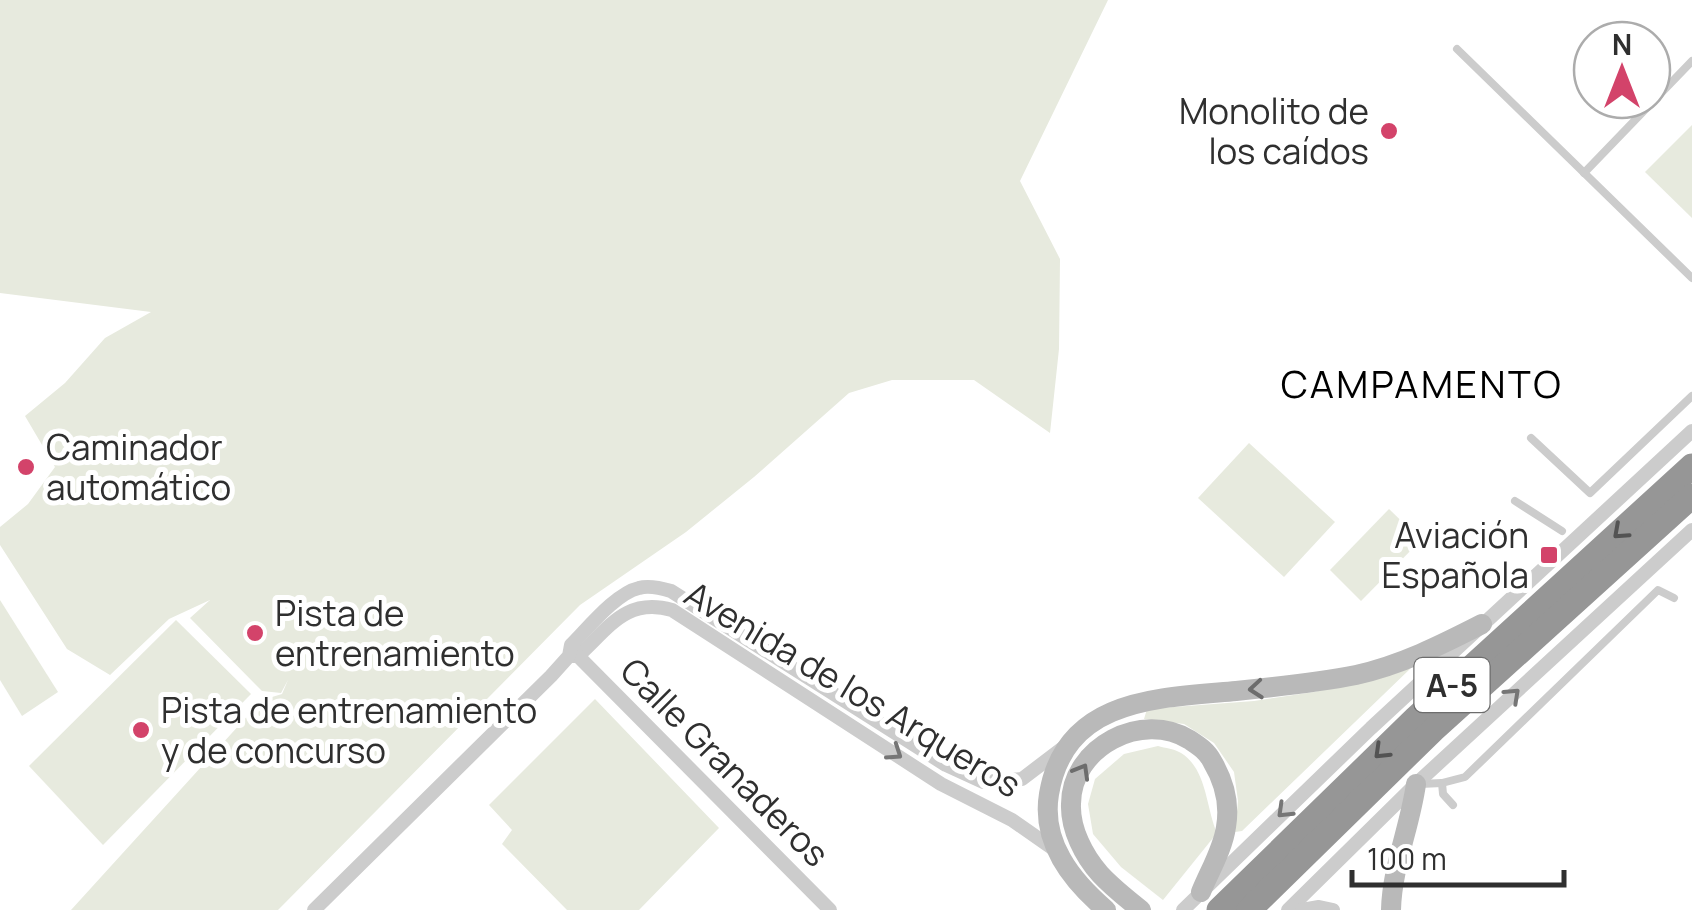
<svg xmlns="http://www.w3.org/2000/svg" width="1692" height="910" font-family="Manrope,sans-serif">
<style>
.green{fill:#e7eade}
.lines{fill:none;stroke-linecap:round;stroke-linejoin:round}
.lane{stroke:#ccc;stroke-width:8}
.street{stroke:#ccc;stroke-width:14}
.secondary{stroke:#b9b9b9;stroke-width:20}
.highway{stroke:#969696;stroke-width:25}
.oneway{stroke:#535353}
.oneway2{stroke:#6d6d6d}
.oneway3{stroke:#767676}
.poi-dot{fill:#d3436a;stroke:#fff;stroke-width:4}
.labels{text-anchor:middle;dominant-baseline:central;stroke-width:10;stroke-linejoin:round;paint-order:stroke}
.shield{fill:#fff;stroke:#6d6d6d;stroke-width:2.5}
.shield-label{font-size:32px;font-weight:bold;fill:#2f2f2f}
.poi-label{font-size:35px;fill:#2f2f2f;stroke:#fff;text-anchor:start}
.street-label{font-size:35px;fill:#2f2f2f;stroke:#fff}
.neighbourhood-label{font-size:38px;letter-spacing:2.5px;fill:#000;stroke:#fff}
</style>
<rect width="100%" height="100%" fill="#fff"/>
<g class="green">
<polygon points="0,0 1108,0 1020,181 1060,259 1059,349 1050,433 974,380 892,380 849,393 754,477 686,532 580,605 278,910 71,910 262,700 282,694 288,680 281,693 262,691 190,618 210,600 169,619 110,675 67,649 0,545 0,527 28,504 55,467 25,416 65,383 105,338 151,312 0,293"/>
<polygon points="1692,125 1692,218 1645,172"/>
<polygon points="1249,443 1335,522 1284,577 1198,498"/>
<polygon points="1389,509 1421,540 1361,601 1330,570"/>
<polygon points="0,600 58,692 22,716 0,680"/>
<polygon points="176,620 251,694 103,845 29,766"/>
<polygon points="1411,668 1242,831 1235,832 1238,801 1234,772 1214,743 1184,724 1144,719 1147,709 1254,701 1314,692"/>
<polygon points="595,699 719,828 639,910 567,910 502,844 512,830 489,805"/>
<path d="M1158,746C1165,748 1175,749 1181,753C1207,769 1206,808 1217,833L1163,900L1121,867L1093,834L1088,804L1095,779L1124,754Z"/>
</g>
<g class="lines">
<g class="lane">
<polyline points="1457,49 1692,278"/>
<polyline points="1584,173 1692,61"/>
<polyline points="1531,438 1590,493 1692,396"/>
<polyline points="1515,501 1562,531"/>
<polyline points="1442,783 1443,794 1453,805"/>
<polyline points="1420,784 1442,783 1465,777 1658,590 1674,598"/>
</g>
<g class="street">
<path d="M569,656H578C609,628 626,597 672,610L941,784L1012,820L1055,850"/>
<polyline points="578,656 830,910"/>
<path d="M314,910L551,676L569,656L571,645C588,628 616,593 639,588C649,585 661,588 671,591L946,765L983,782L1022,779L1064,747"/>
<polyline points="1183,910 1371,728 1692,431"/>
<polyline points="1288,910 1416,784 1692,530"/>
<polyline points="1302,910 1319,907 1333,910"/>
</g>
<g class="secondary">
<path d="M1106,910C1071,880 1041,842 1049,794C1065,698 1158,698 1236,691C1276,687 1316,683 1356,675C1401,665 1441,645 1482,624"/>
<path d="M1141,910C1127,899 1112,887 1100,874C1084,856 1070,829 1071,804C1071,747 1142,710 1190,740C1199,746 1207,751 1212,761C1224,781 1230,804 1226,827C1223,849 1209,872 1201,892"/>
<path d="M1391,910C1392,867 1410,827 1416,784"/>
</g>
<g class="highway">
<polyline points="1219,910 1416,718 1692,466"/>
<polyline points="1249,910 1433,730 1692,496"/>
</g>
</g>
<defs><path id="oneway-chevron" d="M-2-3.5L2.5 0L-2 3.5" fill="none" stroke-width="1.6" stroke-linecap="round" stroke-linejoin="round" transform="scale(2.5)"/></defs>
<g class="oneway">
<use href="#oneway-chevron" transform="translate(1620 532) rotate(138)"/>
<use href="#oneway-chevron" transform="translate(1381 752) rotate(136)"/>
</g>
<g class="oneway2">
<use href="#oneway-chevron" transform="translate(1256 689) rotate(175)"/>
<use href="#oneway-chevron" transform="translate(1082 771) rotate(-60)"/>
</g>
<g class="oneway3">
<use href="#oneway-chevron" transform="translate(1513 695) rotate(-43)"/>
<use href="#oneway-chevron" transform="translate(895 753) rotate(34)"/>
<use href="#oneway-chevron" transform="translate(1284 811) rotate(136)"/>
</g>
<g class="poi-dot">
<circle cx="1389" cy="131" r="10"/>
<circle cx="26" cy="467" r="10"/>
<rect x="1539" y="545" width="20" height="20" rx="5"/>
<circle cx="255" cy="633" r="10"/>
<circle cx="141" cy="730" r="10"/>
</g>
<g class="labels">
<rect class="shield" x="1414.5" y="658" width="75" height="54" rx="8"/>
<g class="shield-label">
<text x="1452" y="685">A-5</text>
</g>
<g class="poi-label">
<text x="1369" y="111" text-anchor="end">Monolito de<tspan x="1369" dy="40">los caídos</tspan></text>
<text x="46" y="447">Caminador<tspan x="46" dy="40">automático</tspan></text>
<text x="1529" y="535" text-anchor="end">Aviación<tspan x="1529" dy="40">Española</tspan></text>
<text x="275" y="613">Pista de<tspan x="275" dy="40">entrenamiento</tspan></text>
<text x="161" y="710">Pista de entrenamiento<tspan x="161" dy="40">y de concurso</tspan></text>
</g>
<g class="street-label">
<text transform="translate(853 689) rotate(31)">Avenida de los Arqueros</text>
<text transform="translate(725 762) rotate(45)">Calle Granaderos</text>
</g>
<g class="neighbourhood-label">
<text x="1422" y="383">CAMPAMENTO</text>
</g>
</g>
<g transform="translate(1622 70)"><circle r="48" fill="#ffffff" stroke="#acacac" stroke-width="2.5"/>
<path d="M0-8L18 38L0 25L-18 38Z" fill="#d3436a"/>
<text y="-15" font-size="28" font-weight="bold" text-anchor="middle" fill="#2f2f2f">N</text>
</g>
<path d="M1352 870v15h212v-15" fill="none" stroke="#2f2f2f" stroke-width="5"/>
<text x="1367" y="870" font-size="30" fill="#2f2f2f" stroke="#ffffff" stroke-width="8" paint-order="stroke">100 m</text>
</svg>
